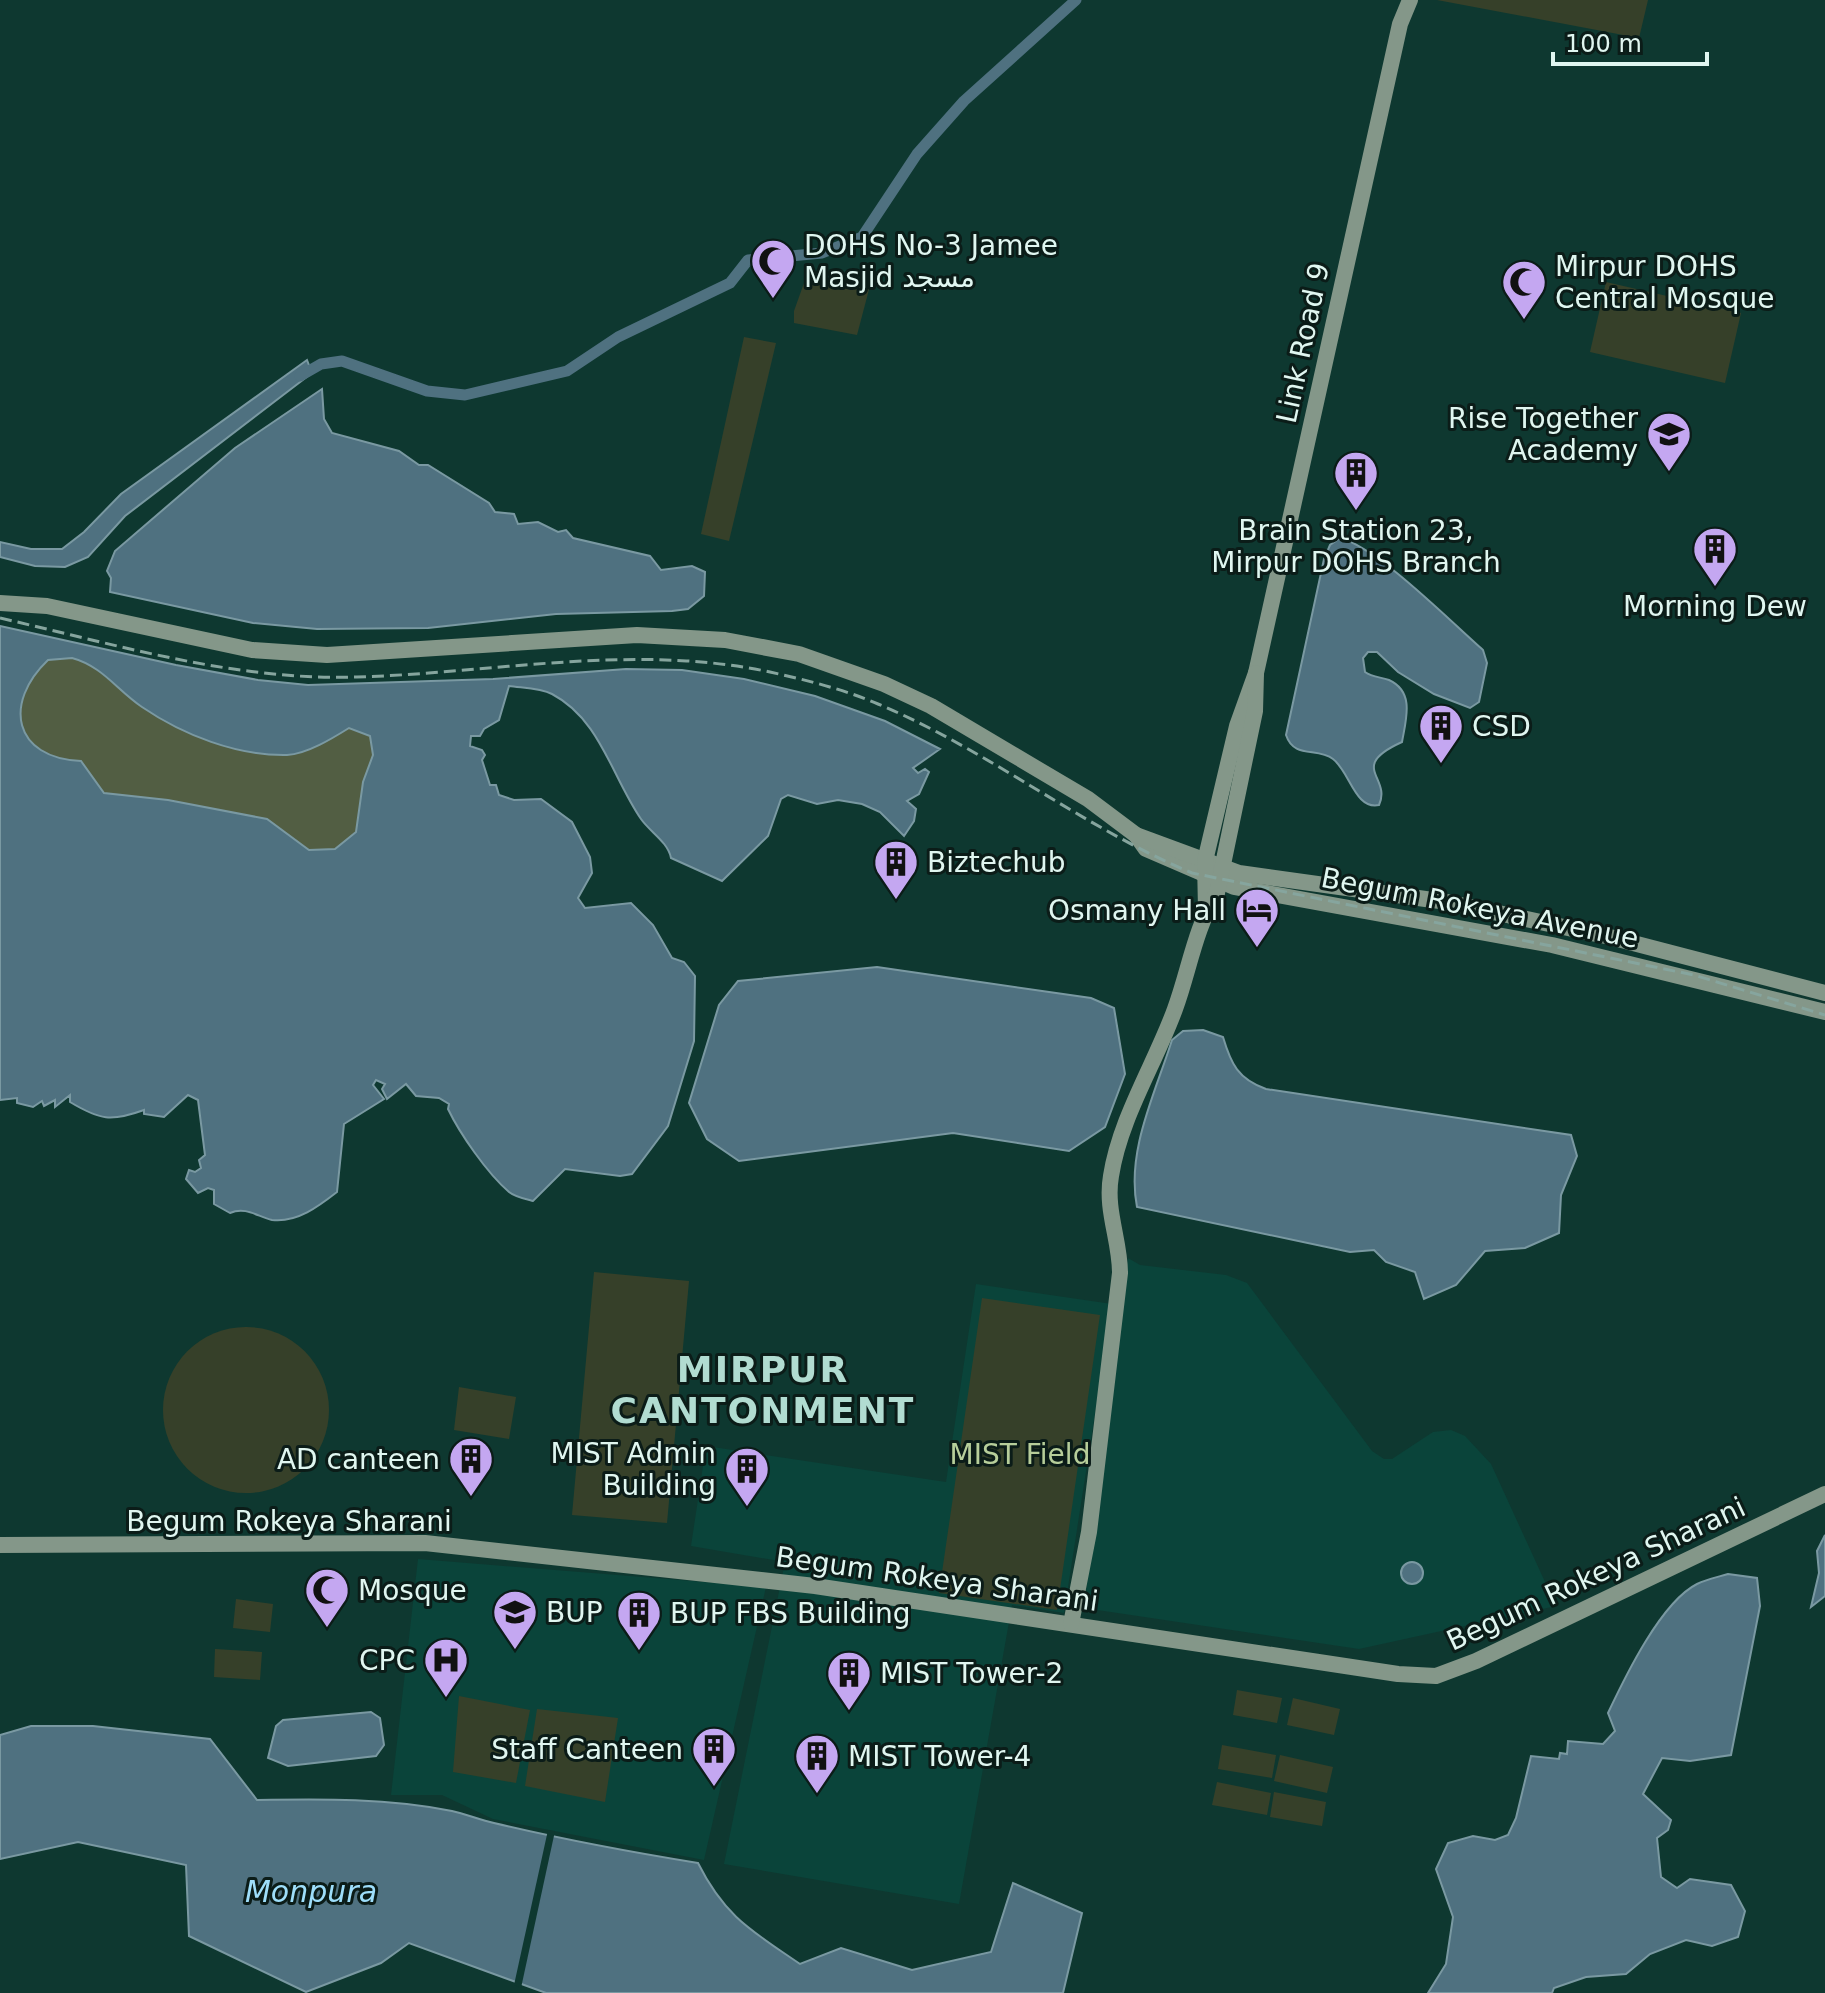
<svg xmlns="http://www.w3.org/2000/svg" width="1825" height="1993" font-family="'DejaVu Sans',Cairo,sans-serif">
<style>
.built{fill:#0a443a}
.green{fill:#364029}
.forest{fill:#525e43}
.water{fill:#4f7180;stroke:#7a99a2;stroke-width:2;fill-rule:evenodd}
.pier{fill:#0e3830}
.lines{fill:none;stroke-linecap:round;stroke-linejoin:round}
.canal{stroke:#4f7180;stroke-width:11}
.secondary{stroke:#849789;stroke-width:16}
.rail{stroke:#86a59e;stroke-width:3;stroke-dasharray:12 6;stroke-linecap:butt}
.labels{text-anchor:middle;dominant-baseline:central;stroke-width:6;stroke-linejoin:round;paint-order:stroke}
.poi-label{font-size:28px;fill:#e0f6f0;stroke:#0b1c18;text-anchor:start}
.street-label{font-size:28px;fill:#e0f6f0;stroke:#0b1c18}
.park-label{font-size:28px;fill:#b7ce9a;stroke:#0b1c18}
.water-label{font-size:30px;font-style:italic;fill:#9edefa;stroke:#0b1c18}
.district-label{font-size:36px;font-weight:bold;letter-spacing:2px;fill:#b1dcd1;stroke:#0b1c18}
</style>
<rect width="100%" height="100%" fill="#0e3830"/>
<g class="built">
<polygon points="1128,1258 1140,1265 1226,1275 1247,1283 1372,1451 1384,1459 1392,1459 1433,1432 1451,1430 1465,1436 1491,1464 1556,1606 1359,1649 1084,1608"/>
<polygon points="976,1284 1112,1304 1064,1613 1012,1605 959,1904 724,1864 785,1562 691,1546 706,1446 946,1482"/>
<polygon points="418,1559 766,1587 704,1860 493,1819 442,1795 391,1795"/>
</g>
<g class="green">
<polygon points="1437,0 1648,0 1639,38"/>
<polygon points="872,278 857,335 794,323 794,311 804,283 827,279"/>
<polygon points="1606,282 1741,313 1725,383 1590,352"/>
<polygon points="744,337 776,343 729,541 701,534"/>
<polygon points="594,1272 689,1281 667,1523 572,1515"/>
<polygon points="982,1298 1100,1315 1057,1610 939,1593"/>
<circle cx="246" cy="1410" r="83"/>
<polygon points="459,1387 516,1397 509,1439 454,1430"/>
<polygon points="236,1599 273,1604 270,1632 233,1628"/>
<polygon points="215,1649 262,1652 260,1680 214,1677"/>
<polygon points="1237,1690 1282,1698 1277,1723 1233,1715"/>
<polygon points="459,1696 530,1710 516,1783 453,1772"/>
<polygon points="1293,1698 1340,1709 1334,1735 1287,1725"/>
<polygon points="537,1709 618,1718 605,1802 525,1786"/>
<polygon points="1222,1745 1276,1755 1272,1778 1218,1769"/>
<polygon points="1280,1755 1333,1767 1327,1793 1274,1781"/>
<polygon points="1217,1782 1271,1793 1267,1815 1212,1805"/>
<polygon points="1274,1792 1326,1802 1322,1826 1270,1817"/>
</g>
<path class="forest" d="M72,658L87,662L142,707L182,729L233,749L333,738L349,728L370,736L373,755L363,782L356,832L335,849L309,850C261,808 166,800 104,793L81,762C13,758 3,703 48,659Z"/>
<g class="water">
<polygon points="307,360 312,373 125,516 88,557 65,567 35,566 0,557 0,542 31,549 62,549 84,532 121,494"/>
<polygon points="322,389 324,419 332,433 399,451 419,465 428,465 489,503 495,512 514,514 518,524 538,522 558,532 566,530 573,538 650,556 661,570 692,566 705,572 704,596 688,609 672,611 556,614 428,628 317,629 253,623 110,592 111,578 107,571 115,551 235,448"/>
<path d="M1340,538C1377,547 1451,622 1483,650L1487,663L1479,702L1470,708L1434,694L1398,672L1377,652H1368L1363,658L1365,672C1372,677 1380,677 1389,680C1415,692 1406,719 1402,742C1347,767 1392,777 1379,805C1355,810 1350,772 1333,759C1317,747 1294,759 1286,735L1324,559L1330,545Z"/>
<path d="M0,626L176,665L258,680L308,685L493,679L626,669L682,670L744,679L815,696L885,721L940,749L913,768L918,773L925,769L929,772L919,794L907,801L916,809L914,821L904,836L880,812L862,804L838,800L817,804L788,795L781,799L768,836L722,881L671,858C668,842 650,832 641,819C612,777 600,719 552,694C540,688 522,688 509,686L499,720L484,729L480,736H471L470,746L482,750L485,755L482,760L490,785H496L499,795L514,800L541,799L572,822L590,857L592,873L578,898L585,908L631,903L653,925L672,958L684,962L695,976L694,1041L668,1126L632,1174L620,1176L565,1169L533,1201C525,1199 515,1197 509,1192C487,1173 460,1134 448,1109L449,1104L439,1098L416,1096L406,1084L387,1099L382,1089L385,1084L376,1080L373,1085L384,1099L344,1124L337,1192C319,1206 297,1223 272,1220C258,1217 246,1206 230,1213L214,1204V1190L208,1188L198,1193L186,1179L189,1170L195,1172L201,1168L199,1160L205,1155L198,1100L188,1095L164,1117L144,1114V1110C111,1122 100,1120 70,1102V1095L55,1107V1100L44,1106L42,1101L33,1107L17,1103V1098L0,1100ZM72,658C102,666 117,690 142,707C183,735 237,756 287,755C307,754 333,738 349,728L370,736L373,755L363,782L356,832L335,849L309,850L267,819L168,800L104,793L81,761C13,758 3,703 48,660Z"/>
<polygon points="877,967 1091,998 1114,1008 1125,1074 1105,1127 1069,1151 953,1133 739,1161 707,1139 689,1103 719,1005 738,981"/>
<path d="M1203,1030L1223,1037C1231,1064 1238,1079 1266,1089L1571,1135L1577,1156L1561,1195L1559,1233L1525,1248L1485,1251L1456,1285L1424,1299L1415,1272L1386,1262L1374,1250L1350,1252L1137,1207C1126,1151 1155,1094 1172,1040L1183,1031Z"/>
<polygon points="1825,1535 1825,1596 1811,1607 1819,1573 1817,1551"/>
<circle cx="1412" cy="1573" r="11"/>
<path d="M1728,1574L1757,1578L1760,1606L1731,1755L1690,1761L1662,1758L1643,1794L1671,1820L1668,1830L1657,1838L1661,1877L1677,1888L1690,1879L1731,1885L1745,1911L1738,1937L1712,1946L1686,1940L1650,1954L1626,1974L1586,1977L1554,1988L1552,1993H1428L1446,1964L1453,1917L1436,1869L1448,1843L1473,1836L1495,1840L1508,1835L1516,1818L1531,1756L1559,1759L1560,1753L1567,1754L1568,1741L1603,1744L1615,1731L1608,1713C1625,1677 1661,1602 1697,1584C1707,1579 1718,1577 1728,1574Z"/>
<polygon points="371,1712 380,1718 384,1745 376,1756 288,1766 268,1758 276,1726 283,1720"/>
<path d="M31,1726H93L210,1739L257,1800C323,1799 388,1798 452,1811C466,1814 480,1820 494,1823C561,1839 630,1852 698,1863C725,1917 752,1931 800,1964L841,1948L912,1970L991,1952L1013,1883L1082,1913L1063,1993H546L409,1943L381,1963L306,1992L189,1936L186,1865L78,1842L0,1859V1735Z"/>
</g>
<polygon class="pier" points="548,1830 555,1831 521,1988 514,1985"/>
<g class="lines">
<polyline class="canal" points="300,376 321,364 342,361 427,391 465,395 567,371 618,337 730,283 748,260 822,253 862,237 917,154 964,101 1076,0"/>
<g class="secondary">
<polyline points="0,603 47,606 252,650 327,655 637,635 725,640 799,654 884,684 931,706 1088,799 1136,835 1146,849 1234,887 1552,945 1825,1012"/>
<polyline points="1136,835 1239,873 1447,902 1610,937 1825,993"/>
<polyline points="1206,910 1205,861 1237,726 1256,673 1400,24 1410,0"/>
<polyline points="0,1545 425,1543 815,1586 1398,1674 1436,1676 1476,1661 1825,1494"/>
<path d="M1071,1624L1089,1532L1120,1273C1120,1240 1105,1210 1111,1176C1120,1118 1155,1064 1175,1009C1189,971 1195,928 1217,893L1255,711L1256,673"/>
</g>
<path class="rail" d="M0,618C118,645 235,681 357,677C494,673 634,643 770,672C806,680 843,689 878,704C988,750 1082,827 1192,873L1694,975L1825,1015"/>
</g>
<defs>
<g id="mosque-pin" transform="scale(2.3)"><path d="M0 17L-7.5 6A9.5 9.5 0 1 1 7.5 6Z" fill="#c4a7f1" stroke="#0b1c18"/><path d="M3.5-4.9A6 6 0 1 0 3.5 4.9A5 5 0 1 1 3.5-4.9Z" fill="#111"/></g>
<g id="school-pin" transform="scale(2.3)"><path d="M0 17L-7.5 6A9.5 9.5 0 1 1 7.5 6Z" fill="#c4a7f1" stroke="#0b1c18"/><path d="M0-5L7-2L0 1L-7-2ZM-4 1L0 2.5L4 1V4Q0 6-4 4Z" fill="#111"/></g>
<g id="building-pin" transform="scale(2.3)"><path d="M0 17L-7.5 6A9.5 9.5 0 1 1 7.5 6Z" fill="#c4a7f1" stroke="#0b1c18"/><path d="M-4-6H4V6H1V3H-1V6H-4ZM-2.5-4.3h1.7v1.8h-1.7ZM.8-4.3h1.7v1.8H.8ZM-2.5-1h1.7V.8h-1.7ZM.8-1h1.7V.8H.8Z" fill="#111"/></g>
<g id="hotel-pin" transform="scale(2.3)"><path d="M0 17L-7.5 6A9.5 9.5 0 1 1 7.5 6Z" fill="#c4a7f1" stroke="#0b1c18"/><path d="M-6-4.5h1.5V1H6V5H4.5V3h-9V5H-6ZM-4 0a1.8 1.8 0 1 1 3.6 0ZM.5 0V-2.5h3Q6-2.5 6 0Z" fill="#111"/></g>
<g id="university-pin" transform="scale(2.3)"><path d="M0 17L-7.5 6A9.5 9.5 0 1 1 7.5 6Z" fill="#c4a7f1" stroke="#0b1c18"/><path d="M0-5L7-2L0 1L-7-2ZM-4 1L0 2.5L4 1V4Q0 6-4 4Z" fill="#111"/></g>
<g id="hospital-pin" transform="scale(2.3)"><path d="M0 17L-7.5 6A9.5 9.5 0 1 1 7.5 6Z" fill="#c4a7f1" stroke="#0b1c18"/><path d="M-5-5h3v3.5h4V-5h3V5h-3V1.5h-4V5h-3Z" fill="#111"/></g>
</defs>
<g fill-rule="evenodd">
<use href="#mosque-pin" x="773" y="261"/>
<use href="#mosque-pin" x="1524" y="282"/>
<use href="#school-pin" x="1669" y="434"/>
<use href="#building-pin" x="1356" y="473"/>
<use href="#building-pin" x="1715" y="549"/>
<use href="#building-pin" x="1441" y="726"/>
<use href="#building-pin" x="896" y="862"/>
<use href="#hotel-pin" x="1257" y="910"/>
<use href="#building-pin" x="471" y="1459"/>
<use href="#building-pin" x="747" y="1469"/>
<use href="#mosque-pin" x="327" y="1590"/>
<use href="#university-pin" x="515" y="1612"/>
<use href="#building-pin" x="639" y="1613"/>
<use href="#hospital-pin" x="446" y="1660"/>
<use href="#building-pin" x="849" y="1673"/>
<use href="#building-pin" x="714" y="1749"/>
<use href="#building-pin" x="817" y="1756"/>
</g>
<g class="labels">
<g class="poi-label">
<text x="804" y="245">DOHS No-3 Jamee<tspan x="804" dy="32">Masjid مسجد</tspan></text>
<text x="1555" y="266">Mirpur DOHS<tspan x="1555" dy="32">Central Mosque</tspan></text>
<text x="1638" y="418" text-anchor="end">Rise Together<tspan x="1638" dy="32">Academy</tspan></text>
<text x="1356" y="530" text-anchor="middle">Brain Station 23,<tspan x="1356" dy="32">Mirpur DOHS Branch</tspan></text>
<text x="1715" y="606" text-anchor="middle">Morning Dew</text>
<text x="1472" y="726">CSD</text>
<text x="927" y="862">Biztechub</text>
<text x="1226" y="910" text-anchor="end">Osmany Hall</text>
<text x="716" y="1453" text-anchor="end">MIST Admin<tspan x="716" dy="32">Building</tspan></text>
<text x="440" y="1459" text-anchor="end">AD canteen</text>
<text x="358" y="1590">Mosque</text>
<text x="546" y="1612">BUP</text>
<text x="670" y="1613">BUP FBS Building</text>
<text x="415" y="1660" text-anchor="end">CPC</text>
<text x="880" y="1673">MIST Tower-2</text>
<text x="683" y="1749" text-anchor="end">Staff Canteen</text>
<text x="848" y="1756">MIST Tower-4</text>
</g>
<g class="street-label">
<text transform="translate(1303 343) rotate(-78)">Link Road 9</text>
<text transform="translate(1480 908) rotate(11)">Begum Rokeya Avenue</text>
<text x="289" y="1521">Begum Rokeya Sharani</text>
<text transform="translate(1596 1574) rotate(-25)">Begum Rokeya Sharani</text>
<text transform="translate(937 1579) rotate(8)">Begum Rokeya Sharani</text>
</g>
<g class="park-label">
<text x="1020" y="1454">MIST Field</text>
</g>
<g class="water-label">
<text x="311" y="1891">Monpura</text>
</g>
<g class="district-label">
<text x="763" y="1369">MIRPUR<tspan x="763" dy="41">CANTONMENT</tspan></text>
</g>
</g>
<path d="M1553 52v12h154v-12" fill="none" stroke="#e0f6f0" stroke-width="4"/>
<text x="1565" y="52" font-size="24" fill="#e0f6f0" stroke="#0b1c18" stroke-width="6" paint-order="stroke">100 m</text>
</svg>
